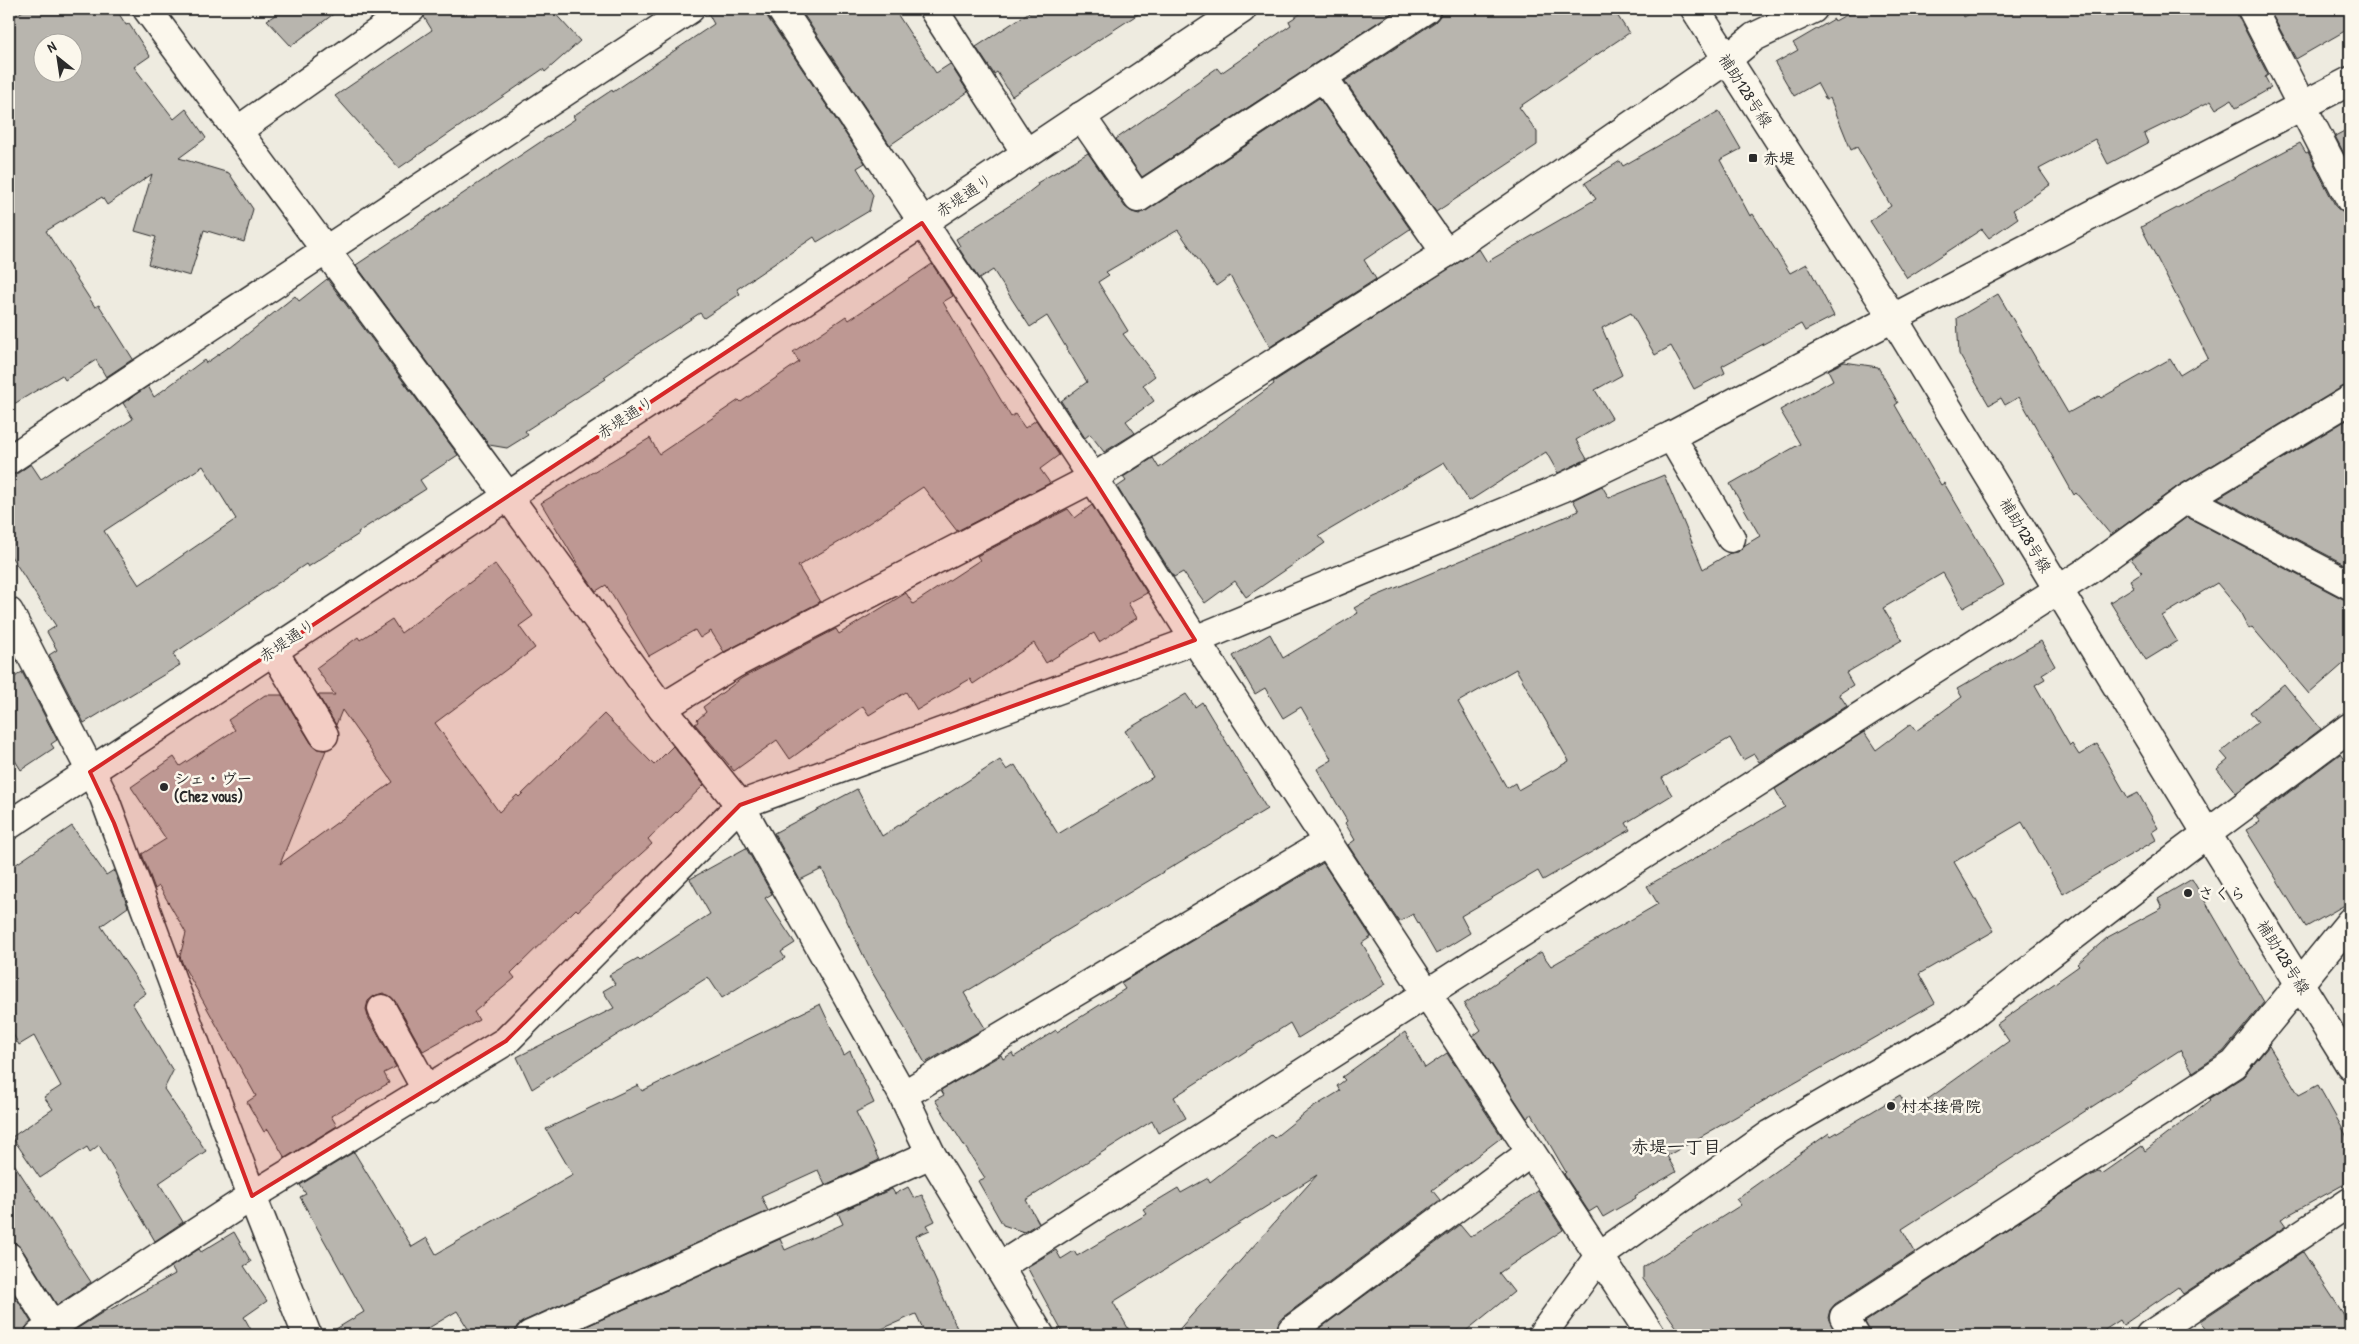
<svg xmlns="http://www.w3.org/2000/svg" width="2359" height="1344" font-family="'Patrick Hand','Klee One',sans-serif">
<style>
.building{fill:#b8b5ae;stroke:#2b2b2b;fill-rule:evenodd}
.lines{fill:none;stroke-linecap:round;stroke-linejoin:round}
.minor-casing{stroke:#2b2b2b;stroke-width:31}
.minor{stroke:#fbf7ec;stroke-width:28}
.marked{fill:#d62828;fill-opacity:0.2;stroke:#d62828;stroke-width:4;stroke-linejoin:round}
.poi-dot{fill:#2b2b2b;stroke:#fbf7ec;stroke-width:2}
.labels{text-anchor:middle;dominant-baseline:central;stroke-width:5;stroke-linejoin:round;paint-order:stroke}
.street-label{font-size:16px;fill:#2b2b2b;stroke:#fbf7ec}
.poi-label{font-size:16px;font-weight:bold;fill:#2b2b2b;stroke:#fbf7ec;text-anchor:start}
.neighbourhood-label{font-size:18px;font-weight:bold;fill:#2b2b2b;stroke:#fbf7ec}
</style>
<rect width="100%" height="100%" fill="#eeebe0"/>
<filter id="ink" filterUnits="userSpaceOnUse"><feTurbulence type="fractalNoise" baseFrequency=".02" numOctaves="2"/><feDisplacementMap in="SourceGraphic" scale="10" xChannelSelector="R" yChannelSelector="G"/><feConvolveMatrix kernelMatrix="1 2 1 2 8 2 1 2 1" color-interpolation-filters="sRGB"/></filter>
<g filter="url(#ink)">
<g class="building">
<path d="M26,9H116L126,25L129,24L150,56L134,67L174,119L186,109L206,138L179,158L229,173L253,209L244,242L204,230L190,276L148,264L156,237L135,231L152,174L107,205L102,197L46,231L95,307L99,305L133,359L106,377L96,360L65,380L62,375L9,407V20ZM42,42H72V72H42Z"/>
<polygon points="285,9 340,9 291,46 267,20"/>
<polygon points="426,9 551,9 580,41 545,72 543,69 399,168 335,96 432,30 424,17"/>
<polygon points="706,9 766,9 768,18 865,163 857,168 873,195 869,211 817,242 814,237 737,289 740,294 704,318 700,313 637,354 604,377 606,379 525,431 528,435 507,448 489,445 356,265 575,119 573,116 612,90 613,92 714,24"/>
<polygon points="800,9 894,9 936,73 950,64 968,92 890,145"/>
<polygon points="1034,9 1146,9 1012,96 997,72 994,74 976,47"/>
<polygon points="1308,9 1398,9 1142,177 1116,139 1217,68 1221,73 1291,25 1289,21"/>
<polygon points="1442,9 1613,9 1629,33 1519,107 1537,132 1537,145 1436,212 1345,81 1435,22 1440,16"/>
<polygon points="1857,9 1959,9 1964,17 1979,9 2236,9 2238,16 2268,75 2265,77 2271,88 2236,108 2231,100 2216,109 2211,101 2144,134 2148,143 2108,164 2095,139 2039,169 2050,185 2013,210 2018,218 1989,238 1982,229 1907,278 1870,221 1891,206 1857,147 1851,150 1830,98 1826,100 1817,83 1794,96 1775,63 1798,50 1793,43 1834,19 1835,21"/>
<polygon points="2269,9 2350,9 2350,28 2296,59"/>
<polygon points="1319,98 1410,229 1364,260 1376,279 1270,347 1230,276 1216,286 1178,230 1106,272 1109,275 1098,282 1128,331 1123,334 1155,376 1143,385 1154,401 1126,421 1135,433 1104,452 1090,434 1085,438 1061,401 1087,382 1047,316 1030,327 993,270 979,279 958,247 960,246 956,239 1020,199 1038,185 1037,183 1088,153 1125,207 1132,212 1139,214 1146,211"/>
<polygon points="1719,111 1741,149 1720,160 1750,216 1753,214 1790,273 1807,264 1834,316 1805,331 1801,324 1722,366 1725,373 1694,389 1671,346 1655,355 1631,313 1602,328 1622,375 1595,390 1612,418 1576,440 1587,459 1558,473 1546,452 1469,501 1444,462 1319,536 1325,543 1246,597 1235,581 1205,603 1183,572 1174,577 1117,487 1126,481 1123,477 1153,458 1159,468 1274,384 1273,382 1479,249 1487,262 1596,199 1585,183 1620,161 1623,166"/>
<polygon points="2350,128 2350,165 2335,136"/>
<polygon points="2300,143 2306,153 2308,152 2336,207 2342,212 2350,214 2350,384 2342,387 2178,486 2111,535 2076,493 2074,495 2019,397 2005,405 2001,398 1989,405 1959,354 1957,318 1998,294 2068,413 2099,396 2101,398 2170,359 2180,375 2208,358 2141,227"/>
<polygon points="932,264 953,296 943,302 1011,417 1015,414 1025,428 1036,420 1059,455 1040,469 1050,483 957,531 923,487 848,537 798,566 820,602 724,652 711,631 700,638 695,630 649,656 606,585 596,591 583,573 541,503 650,438 659,454 739,400 741,402 799,362 793,352 846,316 849,320"/>
<path d="M327,279L458,455L420,480L426,489L358,532L359,534L308,567L306,564L173,654L180,665L84,723L49,655L57,650L47,632L56,626L9,553V475L18,473L31,464L41,479L133,419L123,403L148,386L154,397L204,360L206,363L229,347L230,348L295,296L299,301ZM203,466L236,519L139,585L104,531Z"/>
<path d="M1844,362L1878,367L1898,403L1895,405L1941,485L1944,483L2004,585L1963,608L1943,573L1883,608L1902,640L1846,673L1853,685L1839,694L1847,706L1759,762L1754,754L1743,760L1730,738L1662,778L1672,795L1626,823L1630,830L1543,880L1538,871L1461,916L1470,933L1436,954L1413,914L1399,922L1348,845L1355,840L1345,823L1347,821L1317,769L1332,760L1301,707L1283,718L1265,688L1255,694L1233,656L1270,634L1283,658L1358,613L1354,608L1374,597L1579,511L1573,500L1602,486L1609,498L1664,475L1703,569L1730,553L1738,552L1745,545L1760,536L1730,484L1800,444L1780,410L1833,380L1828,370ZM1516,669L1569,761L1518,790L1515,783L1507,788L1458,702Z"/>
<polygon points="2350,418 2350,567 2218,498"/>
<polygon points="1092,505 1147,593 1128,603 1137,618 1099,642 1094,633 1046,663 1034,643 973,684 970,679 917,710 906,692 869,715 863,706 790,759 777,740 734,771 695,724 698,722 697,720 706,712 703,707 742,678 836,629 839,634 906,593 913,604 980,560 977,556 1068,509 1075,518"/>
<polygon points="2187,517 2343,599 2350,601 2350,658 2309,694 2252,627 2249,629 2238,608 2217,583 2162,616 2177,641 2146,660 2110,602 2134,587 2130,580 2142,572 2131,559"/>
<polygon points="495,564 533,616 519,626 535,648 435,723 499,812 517,795 519,797 604,714 654,765 673,746 704,785 648,839 652,844 578,911 576,909 511,973 515,978 474,1012 479,1020 423,1051 395,1001 390,996 383,993 374,996 368,1001 366,1009 368,1017 396,1067 384,1073 389,1083 331,1116 337,1126 285,1158 268,1129 264,1132 247,1102 256,1096 183,965 180,956 186,933 159,886 155,889 142,854 166,839 131,787 174,757 180,766 235,730 228,720 265,695 282,695 311,743 317,749 326,750 280,864 393,782 342,710 336,725 318,695 335,695 316,668 358,637 360,640 392,619 401,633"/>
<polygon points="2041,641 2055,666 2042,674 2045,679 2035,685 2070,746 2072,744 2079,755 2097,744 2128,798 2138,793 2158,828 2152,832 2156,840 2063,894 2022,822 1954,862 1994,931 1919,974 1935,1003 1667,1156 1676,1172 1635,1196 1636,1198 1603,1217 1597,1207 1589,1212 1564,1174 1566,1172 1532,1114 1527,1118 1473,1036 1481,1030 1464,1004 1541,952 1551,966 1658,904 1647,886 1785,807 1775,789 1864,732 1876,750 1911,724 1916,731 1962,697 1957,689"/>
<polygon points="22,672 57,740 51,744 54,748 21,770 9,751 9,681"/>
<polygon points="2284,684 2321,729 2236,793 2217,769 2228,760 2221,752 2258,722 2250,712"/>
<polygon points="1186,694 1195,707 1202,702 1267,809 964,993 985,1028 925,1063 868,965 822,869 800,880 774,833 857,789 882,836 1000,760 1007,770 1015,765 1058,834 1153,777 1125,731"/>
<polygon points="2340,754 2350,768 2350,902 2306,927 2246,830 2260,822 2256,817"/>
<polygon points="72,826 106,875 114,870 128,907 101,926 146,993 132,1003 173,1071 164,1089 206,1151 159,1183 183,1222 155,1241 99,1145 90,1152 87,1147 40,1178 12,1137 53,1109 44,1097 61,1086 34,1036 19,1045 9,1027 9,869"/>
<polygon points="746,848 772,894 765,898 795,943 781,952 785,958 722,998 708,977 532,1089 517,1057 614,1008 603,991 615,984 609,975 638,958 640,960 710,914 690,879"/>
<polygon points="1323,863 1371,937 1362,943 1386,984 1298,1038 1290,1023 1174,1097 1186,1118 1158,1133 1152,1121 1026,1200 1039,1223 1024,1232 1003,1225 978,1181 985,1178 935,1100 944,1095 941,1090 1001,1055 1003,1059 1012,1053 1014,1057 1056,1030 1057,1032 1125,989 1121,983 1124,981"/>
<polygon points="2192,879 2264,1002 2223,1052 2193,1072 2180,1050 1902,1229 1915,1252 1835,1304 1830,1310 1828,1318 1837,1335 1682,1335 1643,1279 1643,1267 1741,1205 1736,1199 1829,1133 1831,1136 1900,1095 1910,1112 2009,1041 1997,1024 2079,966 2077,964 2108,937 2162,908 2158,899"/>
<polygon points="820,1004 844,1055 850,1051 874,1103 856,1112 879,1160 825,1185 818,1170 761,1196 768,1211 524,1321 517,1326 515,1335 472,1335 457,1311 417,1335 326,1335 364,1312 300,1197 306,1194 300,1185 354,1152 412,1247 427,1238 436,1254 573,1175 546,1129 638,1085 642,1091"/>
<polygon points="1405,1032 1425,1068 1447,1053 1502,1137 1432,1190 1440,1200 1283,1317 1278,1324 1278,1335 1174,1335 1317,1175 1113,1302 1132,1335 1064,1335 1027,1267 1056,1250 1061,1259 1074,1251 1077,1256 1147,1214 1143,1209 1178,1188 1181,1193 1208,1178 1210,1182 1271,1135 1274,1138 1309,1110 1340,1091 1337,1086 1345,1080 1342,1077"/>
<polygon points="2269,1046 2299,1095 2318,1085 2350,1142 2350,1181 2281,1219 2286,1226 2183,1294 2178,1287 2123,1325 2120,1320 2097,1335 1871,1335 1865,1322 2086,1178 2100,1171 2102,1174 2142,1146 2145,1151 2210,1101 2208,1099 2243,1077"/>
<polygon points="9,1156 91,1282 57,1305 22,1249 16,1243 9,1241"/>
<polygon points="908,1187 914,1198 922,1195 935,1221 927,1225 930,1230 916,1236 960,1335 926,1335 916,1314 868,1335 567,1335 780,1239 785,1250 843,1224 838,1213 892,1189 895,1194"/>
<polygon points="1538,1191 1563,1230 1499,1273 1514,1292 1461,1335 1311,1335 1460,1225 1470,1237"/>
<polygon points="234,1232 251,1262 244,1266 267,1301 244,1317 254,1335 67,1335 108,1309 109,1310 175,1274 171,1267 199,1249 201,1252"/>
<polygon points="2303,1252 2350,1324 2350,1335 2209,1335 2200,1321"/>
<polygon points="9,1286 31,1322 25,1328 23,1335 9,1335"/>
</g>
<g class="lines">
<g class="minor-casing">
<g id="minor">
<polyline points="147,9 507,495 662,708 740,805 903,1095 931,1154 1040,1335"/>
<polyline points="781,9 1093,478 1195,640 1651,1335"/>
<polyline points="933,9 1026,153"/>
<polyline points="1695,9 1893,318 2207,834 2350,1065"/>
<polyline points="2252,9 2350,199"/>
<polyline points="1323,77 1446,253"/>
<polyline points="1081,116 1138,198 1426,9"/>
<polyline points="237,131 411,9"/>
<polyline points="1671,436 1731,538"/>
<polyline points="9,460 690,9"/>
<polyline points="2186,499 2350,585"/>
<polyline points="9,612 104,797 252,1196 307,1335"/>
<polyline points="273,650 324,735"/>
<polyline points="662,708 734,664 1093,478 1446,253 1726,60 1754,37 1813,9"/>
<polyline points="9,825 922,223 1242,9"/>
<polyline points="382,1009 427,1091"/>
<polyline points="903,1095 1327,842"/>
<polyline points="9,1257 52,1326"/>
<polyline points="999,1267 2086,572 2186,499 2350,400"/>
<polyline points="1292,1330 1530,1153"/>
<polyline points="39,1335 252,1196 506,1041 740,805 1195,640 1562,488 1671,436 1893,318 2350,81"/>
<polyline points="530,1335 931,1154"/>
<polyline points="1542,1335 1599,1256 1771,1134 1956,1027 2181,853 2350,727"/>
<polyline points="1855,1335 1844,1317 2234,1064 2350,922"/>
<polyline points="2150,1335 2350,1202"/>
</g>
</g>
<use href="#minor" class="minor"/>
</g>
</g>
<path class="marked" d="M922,223L1093,478L1195,640L740,805L506,1041L252,1196L114,823L90,772Z"/>
<g class="poi-dot">
<rect x="1748" y="153" width="10" height="10" rx="2.5"/>
<circle cx="164" cy="787" r="5"/>
<circle cx="2188" cy="893" r="5"/>
<circle cx="1891" cy="1106" r="5"/>
</g>
<g class="labels">
<g class="street-label">
<text transform="translate(1746 90) rotate(57)">補助128号線</text>
<text transform="translate(964 195) rotate(-34)">赤堤通り</text>
<text transform="translate(625 417) rotate(-33)">赤堤通り</text>
<text transform="translate(2026 535) rotate(59)">補助128号線</text>
<text transform="translate(287 640) rotate(-34)">赤堤通り</text>
<text transform="translate(2284 957) rotate(58)">補助128号線</text>
</g>
<g class="poi-label">
<text x="1763" y="158">赤堤</text>
<text x="174" y="778">シェ・ヴー<tspan x="174" dy="18">(Chez vous)</tspan></text>
<text x="2198" y="893">さくら</text>
<text x="1901" y="1106">村本接骨院</text>
</g>
<g class="neighbourhood-label">
<text x="1676" y="1146">赤堤一丁目</text>
</g>
</g>
<rect width="2359" height="1344" fill="none" stroke="#fbf7ec" stroke-width="30"/>
<rect x="15" y="15" width="2329" height="1314" fill="none" stroke="#2b2b2b" stroke-width="2" filter="url(#ink)"/>
<g transform="translate(58 58) rotate(330)"><circle r="24" fill="#fbf7ec" stroke="#a8a59f"/>
<path d="M0-4L9 19L0 12L-9 19Z" fill="#2b2b2b"/>
<text y="-8" font-size="14" font-weight="bold" text-anchor="middle" fill="#2b2b2b">N</text>
</g>
</svg>
